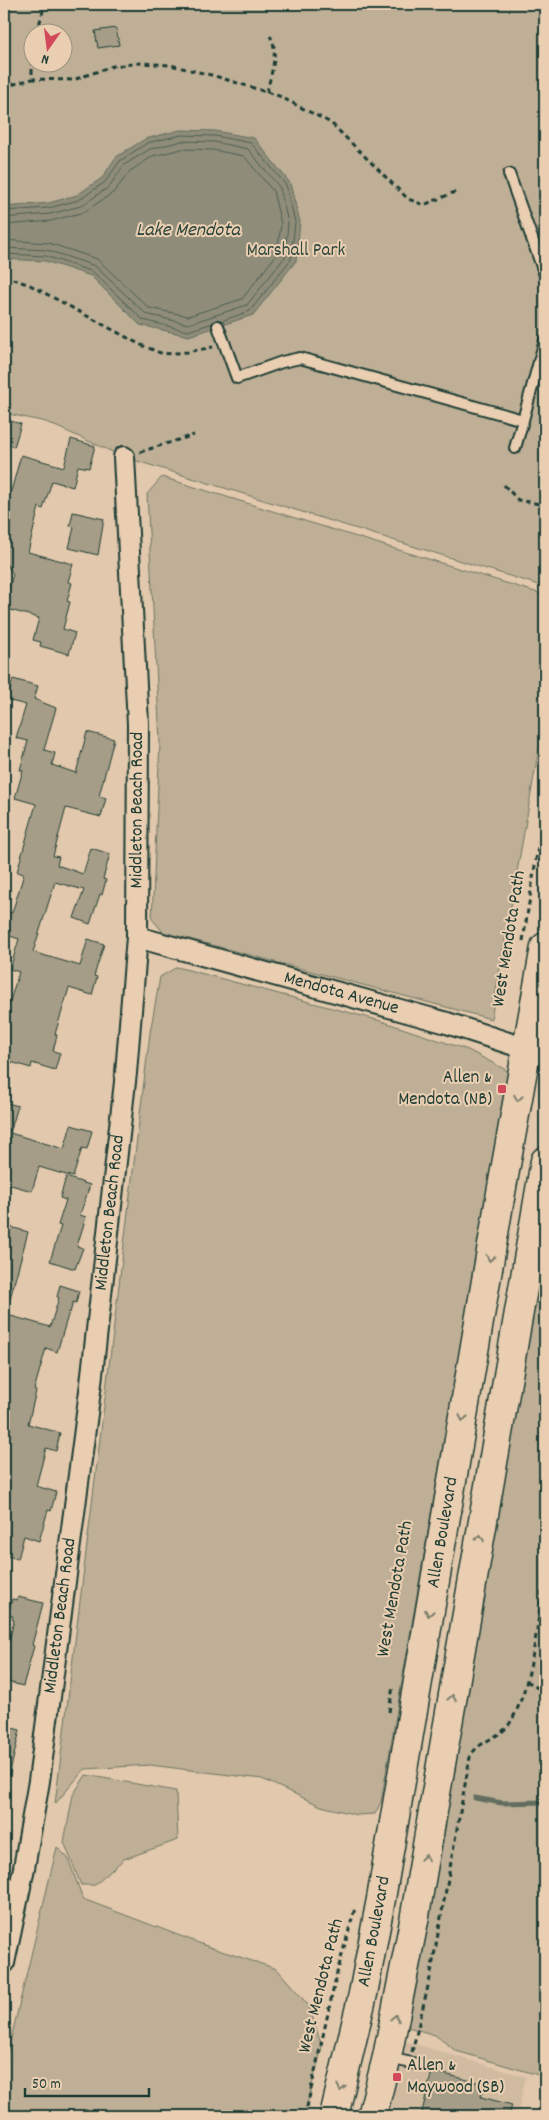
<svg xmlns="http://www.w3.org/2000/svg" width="549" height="2120" font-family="Dekko,sans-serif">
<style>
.built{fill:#d0bba1}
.green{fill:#beaf96;stroke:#6e7665;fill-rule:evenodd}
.water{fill:#8f8d7a;stroke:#626d5e}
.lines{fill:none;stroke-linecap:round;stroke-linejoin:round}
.shore{stroke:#4c5d50;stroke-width:1}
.stream{stroke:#626d5e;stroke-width:5}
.building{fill:#a59d87;stroke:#1f3d34}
.lane-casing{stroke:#1f3d34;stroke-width:14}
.street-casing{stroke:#1f3d34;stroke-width:24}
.secondary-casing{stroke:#1f3d34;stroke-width:31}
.path{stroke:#1f3d34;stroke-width:3;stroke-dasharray:5 4;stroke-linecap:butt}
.lane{stroke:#eaceb1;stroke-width:10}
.street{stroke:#eaceb1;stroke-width:20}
.secondary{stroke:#eaceb1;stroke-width:28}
.oneway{stroke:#7a7e6c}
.poi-dot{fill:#d1495b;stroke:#eaceb1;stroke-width:2}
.labels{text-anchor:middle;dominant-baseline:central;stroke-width:4;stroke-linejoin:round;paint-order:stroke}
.park-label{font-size:19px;fill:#2f483e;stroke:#eaceb1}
.street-label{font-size:19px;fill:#1f3d34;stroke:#eaceb1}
.poi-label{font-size:19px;fill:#1f3d34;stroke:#eaceb1;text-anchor:end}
.water-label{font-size:20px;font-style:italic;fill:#2a453b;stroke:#eaceb1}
</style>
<rect width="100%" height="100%" fill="#e2c8ac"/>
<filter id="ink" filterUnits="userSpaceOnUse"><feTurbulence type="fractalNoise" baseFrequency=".02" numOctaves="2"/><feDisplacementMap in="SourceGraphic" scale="10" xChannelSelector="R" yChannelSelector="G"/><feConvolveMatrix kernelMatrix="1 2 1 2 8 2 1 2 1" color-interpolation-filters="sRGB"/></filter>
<g filter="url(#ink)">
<polygon class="built" points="391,2037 526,2077 517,2116 372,2116"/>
<g class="green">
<path d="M4,4H545V587L124,457L46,422L4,413ZM32,32H62V62H32Z"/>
<polygon points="162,477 545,595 545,714 491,1019 163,932 152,919 160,742 147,494"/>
<polygon points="177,967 381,1021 468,1050 508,1071 381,1802 375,1814 357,1815 321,1806 262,1779 150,1765 85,1769 55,1804 150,1033 160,977"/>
<polygon points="545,1244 545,2077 456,2051 435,2035 408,2027 431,1907"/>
<polygon points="86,1775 176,1791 178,1840 124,1859 95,1885 81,1885 64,1842 73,1795"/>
<polygon points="57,1847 68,1858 83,1899 212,1948 277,1969 309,2006 322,2047 304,2116 4,2116 4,2068"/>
</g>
<polygon class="water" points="180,130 215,131 254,138 290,183 300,222 296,261 253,315 189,336 140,325 91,276 45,261 4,259 4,207 49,203 77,195 102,178 116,157 145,139"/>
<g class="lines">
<g class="shore">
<polyline points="4,211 49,208 79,200 105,182 120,161 147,143 181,135 215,136 251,143 286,185 295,222 291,259 250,311 221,321"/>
<polyline points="4,218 50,214 81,206 109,187 124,165 150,149 182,141 214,142 248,149 280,188 288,223 285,257 247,305 188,324 146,314 95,266 47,250 4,248"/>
<polyline points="4,225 51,221 84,212 114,192 130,171 153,156 182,149 213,150 244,156 273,191 281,224 277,254 242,299 188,316 149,308 97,259 49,243 4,240"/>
<polyline points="4,254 46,256 93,272 143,320 188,331 213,323"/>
</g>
<polyline class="stream" points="475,1798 502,1803 545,1802"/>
</g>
<g class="building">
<polygon points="116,28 119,45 98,48 95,31"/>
<polygon points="4,419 21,424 14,447 4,444"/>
<polygon points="71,439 95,446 89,468 78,466 73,487 52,481 43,509 39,507 28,552 73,564 68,582 72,583 67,601 70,602 63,629 75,633 69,654 40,646 41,642 33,640 39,618 7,609 9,600 6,599 13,574 5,562 4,555 9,535 4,534 4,501 6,494 10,495 21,455 64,467"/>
<polygon points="73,512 104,519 98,555 69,548 74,527 70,526"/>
<polygon points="13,679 38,686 34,699 56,708 44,750 55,753 52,765 76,773 87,732 114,739 99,796 106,798 101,817 66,808 53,856 59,857 57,865 83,874 91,848 110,854 103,879 106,880 102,895 100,894 90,924 74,918 84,890 55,882 33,952 80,966 88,939 104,944 94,976 97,977 92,995 69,988 55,1034 57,1035 53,1051 60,1053 55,1070 32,1063 31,1068 4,1060 4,1006 8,1007 19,972 10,969 19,939 4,934 4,921 7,912 12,913 24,874 17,872 36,804 15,798 23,770 20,770 28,741 16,738 26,705 7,700"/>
<polygon points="4,1102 18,1106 10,1133 64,1149 71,1125 92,1131 87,1149 82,1148 73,1177 39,1167 32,1191 4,1183"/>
<polygon points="66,1177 90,1185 80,1215 86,1217 77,1246 83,1248 75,1269 50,1261 61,1226 58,1225 66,1200 60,1198"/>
<polygon points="4,1225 28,1232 8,1306 4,1306"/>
<polygon points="60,1285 79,1291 76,1303 73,1302 70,1313 69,1312 57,1352 46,1348 34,1390 36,1391 28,1424 60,1433 56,1451 46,1448 36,1486 56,1492 51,1511 48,1510 39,1541 24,1536 18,1559 4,1555 4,1314 50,1327 59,1298 57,1297"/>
<polygon points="18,1597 43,1603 32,1645 34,1646 23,1686 4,1681 4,1663 14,1620 12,1619 13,1616 8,1615 12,1599 17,1600"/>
<polygon points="4,1726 20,1730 9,1776 4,1776"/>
<polygon points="432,2071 484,2084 481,2097 512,2105 509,2116 421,2116"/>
</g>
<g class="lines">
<g class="lane-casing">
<g id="lane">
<polyline points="509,174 545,275"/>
<polyline points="218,326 237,378 282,362 300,358 523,420 545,340"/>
<polyline points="515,448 523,420"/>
<polyline points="388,2058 417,2064"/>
</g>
</g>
<g class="street-casing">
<g id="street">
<path id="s1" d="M137,937L447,1023L545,1055"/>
<path id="s2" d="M4,1963L24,1868L39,1781L91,1383L126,1073L137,937L138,724L124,457"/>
</g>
</g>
<g class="secondary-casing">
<g id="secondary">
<path id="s3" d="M334,2116L363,1994L381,1899L499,1204L545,947"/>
<polyline points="372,2116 387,2057 414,1921 545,1161"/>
</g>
</g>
<g class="path">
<polyline points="37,32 45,4"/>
<polyline points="32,51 32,79 73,80 113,66 141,63 170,65 215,76 279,96 331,123 408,199 424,205 455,192"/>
<polyline points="4,87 32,79"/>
<path d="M267,92C270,76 280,51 270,36"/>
<polyline points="4,276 30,285 139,344 163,354 188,352 213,347"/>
<polyline points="140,452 194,435"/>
<polyline points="504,485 518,500 545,505"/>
<polyline points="523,941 545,803"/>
<polyline points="527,1681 545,1693"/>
<polyline points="389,1712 393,1686"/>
<path d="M412,2052L430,1978L470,1757C478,1740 500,1739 510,1723C533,1686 538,1616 545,1573"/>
<polyline points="305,2116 337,1973 355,1908"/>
</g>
<use href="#lane" class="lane"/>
<use href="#street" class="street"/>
<use href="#secondary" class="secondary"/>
</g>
<defs><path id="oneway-chevron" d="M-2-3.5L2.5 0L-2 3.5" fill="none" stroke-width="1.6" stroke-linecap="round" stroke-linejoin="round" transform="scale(1.25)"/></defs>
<g class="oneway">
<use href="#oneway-chevron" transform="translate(518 1098) rotate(100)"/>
<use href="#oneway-chevron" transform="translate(490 1258) rotate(100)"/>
<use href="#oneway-chevron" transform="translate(463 1418) rotate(100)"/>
<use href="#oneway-chevron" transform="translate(480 1538) rotate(-80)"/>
<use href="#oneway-chevron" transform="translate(429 1613) rotate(100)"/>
<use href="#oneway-chevron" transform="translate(452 1698) rotate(-80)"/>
<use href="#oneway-chevron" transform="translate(425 1858) rotate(-80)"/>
<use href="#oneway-chevron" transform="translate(395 2018) rotate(-79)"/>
<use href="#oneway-chevron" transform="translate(341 2088) rotate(103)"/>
</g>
</g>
<g class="poi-dot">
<rect x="497" y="1084" width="10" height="10" rx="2.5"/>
<rect x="392" y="2072" width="10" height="10" rx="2.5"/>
</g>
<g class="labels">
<g class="park-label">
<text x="296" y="251">Marshall Park</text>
</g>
<g class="street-label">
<text stroke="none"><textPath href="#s2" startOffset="1162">Middleton Beach Road</textPath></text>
<text transform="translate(510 939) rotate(-81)">West Mendota Path</text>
<text stroke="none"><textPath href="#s1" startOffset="212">Mendota Avenue</textPath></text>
<text stroke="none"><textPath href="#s2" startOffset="758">Middleton Beach Road</textPath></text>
<text stroke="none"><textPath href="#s3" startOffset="594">Allen Boulevard</textPath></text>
<text transform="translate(396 1589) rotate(-80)">West Mendota Path</text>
<text stroke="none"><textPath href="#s2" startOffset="352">Middleton Beach Road</textPath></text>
<text stroke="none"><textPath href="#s3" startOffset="189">Allen Boulevard</textPath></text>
<text transform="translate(322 1986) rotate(-76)">West Mendota Path</text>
</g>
<g class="poi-label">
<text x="492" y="1078">Allen &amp;<tspan x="492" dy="22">Mendota (NB)</tspan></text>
<text x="407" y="2066" text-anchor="start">Allen &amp;<tspan x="407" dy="22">Maywood (SB)</tspan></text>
</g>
<g class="water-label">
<text x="188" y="231">Lake Mendota</text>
</g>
</g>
<rect width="549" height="2120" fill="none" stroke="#eaceb1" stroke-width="20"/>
<rect x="10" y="10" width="529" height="2100" fill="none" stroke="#1f3d34" stroke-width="2" filter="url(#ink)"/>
<g transform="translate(48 48) rotate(194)"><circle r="24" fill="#eaceb1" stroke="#99947f"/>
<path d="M0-4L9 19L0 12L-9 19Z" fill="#d1495b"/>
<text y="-8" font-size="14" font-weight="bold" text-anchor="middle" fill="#1f3d34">N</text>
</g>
<path d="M25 2088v8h124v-8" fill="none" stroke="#1f3d34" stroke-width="2.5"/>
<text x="32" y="2088" font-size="15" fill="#1f3d34" stroke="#eaceb1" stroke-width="4" paint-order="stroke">50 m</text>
</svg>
